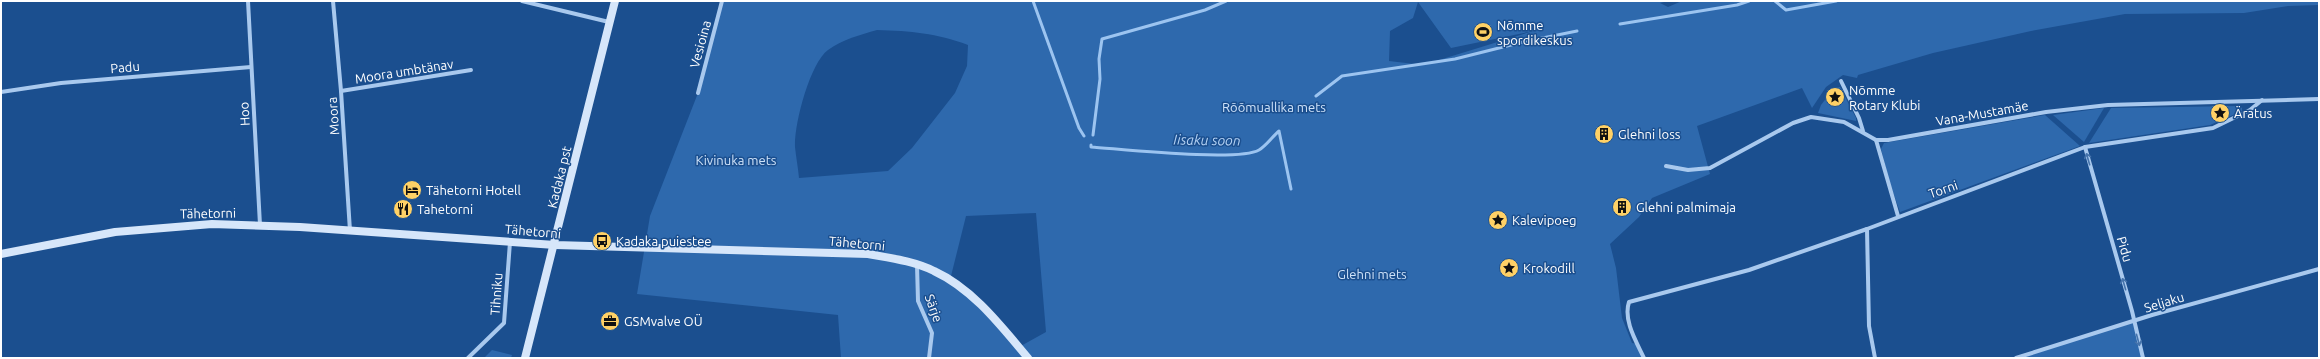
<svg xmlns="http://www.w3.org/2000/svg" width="2320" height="359" font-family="Ubuntu,sans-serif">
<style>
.green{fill:#2e69ad;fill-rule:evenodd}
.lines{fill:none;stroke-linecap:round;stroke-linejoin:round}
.stream{stroke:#9cc4f0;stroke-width:3}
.street{stroke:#a9c9ee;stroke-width:4}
.secondary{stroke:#d6e6fa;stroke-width:8}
.oneway{stroke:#4674ac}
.labels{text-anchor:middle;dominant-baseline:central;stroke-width:3;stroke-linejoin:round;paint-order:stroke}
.poi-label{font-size:13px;fill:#fff;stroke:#1b4f8f;text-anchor:start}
.street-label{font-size:13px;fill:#fff;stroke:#1b4f8f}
.park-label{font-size:13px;fill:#cfe3fa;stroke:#1b4f8f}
.water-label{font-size:14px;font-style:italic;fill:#b5d3f5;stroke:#1b4f8f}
</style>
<rect width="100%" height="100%" fill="#1b4f8f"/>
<g class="green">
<path d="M722,1H1668L1660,3L1668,7L1682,1H2319V5L2288,6L2244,13L2125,14L2031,31L1933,53L1858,75L1857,78L1843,75L1826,87L1812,108L1802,88L1697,126L1710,174L1652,198L1639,217L1610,244L1616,268L1622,318L1632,343L1637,344L1644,358H841L838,315L637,294L650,216L698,93ZM1418,2L1451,48L1533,31L1423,65L1389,61L1390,31L1413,18ZM877,30C911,31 936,33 968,45L967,66L955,93L912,148L888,171L799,178C798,167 796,157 795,147C794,124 810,63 828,50C843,39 860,35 877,30ZM1036,213L1046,332L1019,347L950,280L966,216Z"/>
<polygon points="1835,87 1840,87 1856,118 1856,121 1818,113 1821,105"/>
<polygon points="2239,106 2242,108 2242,111 2210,125 2089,143 2111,108"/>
<polygon points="2104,108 2084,142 2053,115"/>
<polygon points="2045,115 2080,146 1900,212 1889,181 1881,149 1884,143"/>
<polygon points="2134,322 2142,358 2016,358"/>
<polygon points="492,350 512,355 511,358 484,358"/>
</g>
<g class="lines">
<g class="stream">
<polyline points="1033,1 1079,128 1084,136"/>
<polyline points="1775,1 1786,10 1836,1"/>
<polyline points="1620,24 1737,5 1749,1"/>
<polyline points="1316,96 1342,76 1455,59 1523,42 1577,31"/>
<polyline points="1093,135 1100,79 1099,59 1102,39 1205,10 1226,1"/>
<path d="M1091,145V147C1121,149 1238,162 1259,150C1266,146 1273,136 1279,131L1291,189"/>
</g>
<g class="street">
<polyline points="248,1 260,225"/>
<polyline points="333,1 341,91 350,231"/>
<polyline points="522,1 609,22"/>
<polyline points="1841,81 1859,118 1863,131"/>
<polyline points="341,91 471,70"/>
<polyline points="1,92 61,83 251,67"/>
<polyline points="698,93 722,1"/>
<polyline points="1876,140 1898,216"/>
<polyline points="2085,147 2132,311 2143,358"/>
<polyline points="1666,166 1688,170 1710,168 1793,123 1811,117 1844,122 1876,140 1888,140 2046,112 2108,105 2319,99"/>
<polyline points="1867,229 1869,326 1875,358"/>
<polyline points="917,265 918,301 932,333 929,358"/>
<polyline points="468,358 504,323 510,242"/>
<path d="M1644,358C1636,341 1623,320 1629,302L1749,270L1867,229L2085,147L2213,128L2250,110L2262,100"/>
<polyline points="2016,358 2152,315 2319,269"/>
</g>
<g class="secondary">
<path d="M1,254L115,232L212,224L300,227L555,245L868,254C890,258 914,261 934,271C973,289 1001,326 1028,358"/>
<polyline points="525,358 615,1"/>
</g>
</g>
<defs><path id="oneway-shaft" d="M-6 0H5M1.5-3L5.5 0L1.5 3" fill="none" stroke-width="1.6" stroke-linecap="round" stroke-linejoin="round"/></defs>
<g class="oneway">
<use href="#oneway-shaft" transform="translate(2088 159) rotate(-106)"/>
<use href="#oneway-shaft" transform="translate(2124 284) rotate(-106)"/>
<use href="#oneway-shaft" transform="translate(2138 340) rotate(75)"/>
</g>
<defs>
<g id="stadium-disc" transform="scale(1)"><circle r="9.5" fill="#ffd166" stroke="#1b4f8f"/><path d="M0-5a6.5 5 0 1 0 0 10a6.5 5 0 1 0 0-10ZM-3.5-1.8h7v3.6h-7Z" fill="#111"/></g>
<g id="sight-disc" transform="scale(1)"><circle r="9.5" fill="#ffd166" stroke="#1b4f8f"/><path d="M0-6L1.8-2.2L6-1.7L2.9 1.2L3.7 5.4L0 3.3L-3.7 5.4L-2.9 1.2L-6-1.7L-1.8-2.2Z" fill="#111"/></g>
<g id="building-disc" transform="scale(1)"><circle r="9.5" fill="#ffd166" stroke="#1b4f8f"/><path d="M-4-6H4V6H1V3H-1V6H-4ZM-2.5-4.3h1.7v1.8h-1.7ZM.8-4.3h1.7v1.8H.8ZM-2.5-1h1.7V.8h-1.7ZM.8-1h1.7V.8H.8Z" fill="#111"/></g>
<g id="hotel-disc" transform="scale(1)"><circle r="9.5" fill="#ffd166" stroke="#1b4f8f"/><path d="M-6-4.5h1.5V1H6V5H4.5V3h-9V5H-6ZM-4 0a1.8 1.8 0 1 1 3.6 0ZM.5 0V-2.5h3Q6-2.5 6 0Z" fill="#111"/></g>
<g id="restaurant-disc" transform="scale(1)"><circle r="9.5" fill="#ffd166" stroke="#1b4f8f"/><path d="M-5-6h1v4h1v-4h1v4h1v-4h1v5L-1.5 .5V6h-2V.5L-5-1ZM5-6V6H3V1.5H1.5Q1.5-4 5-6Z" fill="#111"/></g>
<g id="bus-disc" transform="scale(1)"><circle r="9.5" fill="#ffd166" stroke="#1b4f8f"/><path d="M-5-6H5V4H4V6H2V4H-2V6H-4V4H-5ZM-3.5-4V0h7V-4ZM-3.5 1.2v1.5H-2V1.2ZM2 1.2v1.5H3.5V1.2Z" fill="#111"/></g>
<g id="office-disc" transform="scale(1)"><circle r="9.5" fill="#ffd166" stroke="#1b4f8f"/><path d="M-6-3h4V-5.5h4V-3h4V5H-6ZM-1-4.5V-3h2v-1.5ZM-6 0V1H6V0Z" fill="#111"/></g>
</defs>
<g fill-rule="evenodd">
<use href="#stadium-disc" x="1483" y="32"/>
<use href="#sight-disc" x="1835" y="97"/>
<use href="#sight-disc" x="2220" y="113"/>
<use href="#building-disc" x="1604" y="134"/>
<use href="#hotel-disc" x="412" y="190"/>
<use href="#building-disc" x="1622" y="207"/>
<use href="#restaurant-disc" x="403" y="209"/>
<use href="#sight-disc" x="1498" y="220"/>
<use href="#bus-disc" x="602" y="241"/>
<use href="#sight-disc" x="1509" y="268"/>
<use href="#office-disc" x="610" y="321"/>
</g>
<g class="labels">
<g class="poi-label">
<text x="1497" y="25">Nõmme<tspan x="1497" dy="15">spordikeskus</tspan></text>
<text x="1849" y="90">Nõmme<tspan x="1849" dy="15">Rotary Klubi</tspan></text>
<text x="2234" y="113">Äratus</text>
<text x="1618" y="134">Glehni loss</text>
<text x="426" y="190">Tähetorni Hotell</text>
<text x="1636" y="207">Glehni palmimaja</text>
<text x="417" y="209">Tahetorni</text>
<text x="1512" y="220">Kalevipoeg</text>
<text x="616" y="241">Kadaka puiestee</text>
<text x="1523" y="268">Krokodill</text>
<text x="624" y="321">GSMvalve OÜ</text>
</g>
<g class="street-label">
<text transform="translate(700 44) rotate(-75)">Vesioina</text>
<text transform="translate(125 67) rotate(-5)">Padu</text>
<text transform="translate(404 71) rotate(-9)">Moora umbtänav</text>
<text transform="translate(1982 113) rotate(-10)">Vana-Mustamäe</text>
<text transform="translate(244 114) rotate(-93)">Hoo</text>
<text transform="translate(333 116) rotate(-94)">Moora</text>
<text transform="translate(559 177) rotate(-76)">Kadaka pst</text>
<text transform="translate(1943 189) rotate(-19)">Torni</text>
<text transform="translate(208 213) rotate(-1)">Tähetorni</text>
<text transform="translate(533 231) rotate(5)">Tähetorni</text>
<text transform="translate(857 243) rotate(5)">Tähetorni</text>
<text transform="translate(2125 249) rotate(74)">Pidu</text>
<text transform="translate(496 294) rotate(-86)">Tihniku</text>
<text transform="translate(2164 302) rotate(-17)">Seljaku</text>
<text transform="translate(934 308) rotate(70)">Särje</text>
</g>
<g class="park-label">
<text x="1274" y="107">Rõõmuallika mets</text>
<text x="736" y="160">Kivinuka mets</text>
<text x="1372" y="274">Glehni mets</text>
</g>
<g class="water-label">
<text transform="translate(1207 140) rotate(1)">Iisaku soon</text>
</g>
</g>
<rect width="2320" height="359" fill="none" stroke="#ffffff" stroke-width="4"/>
</svg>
